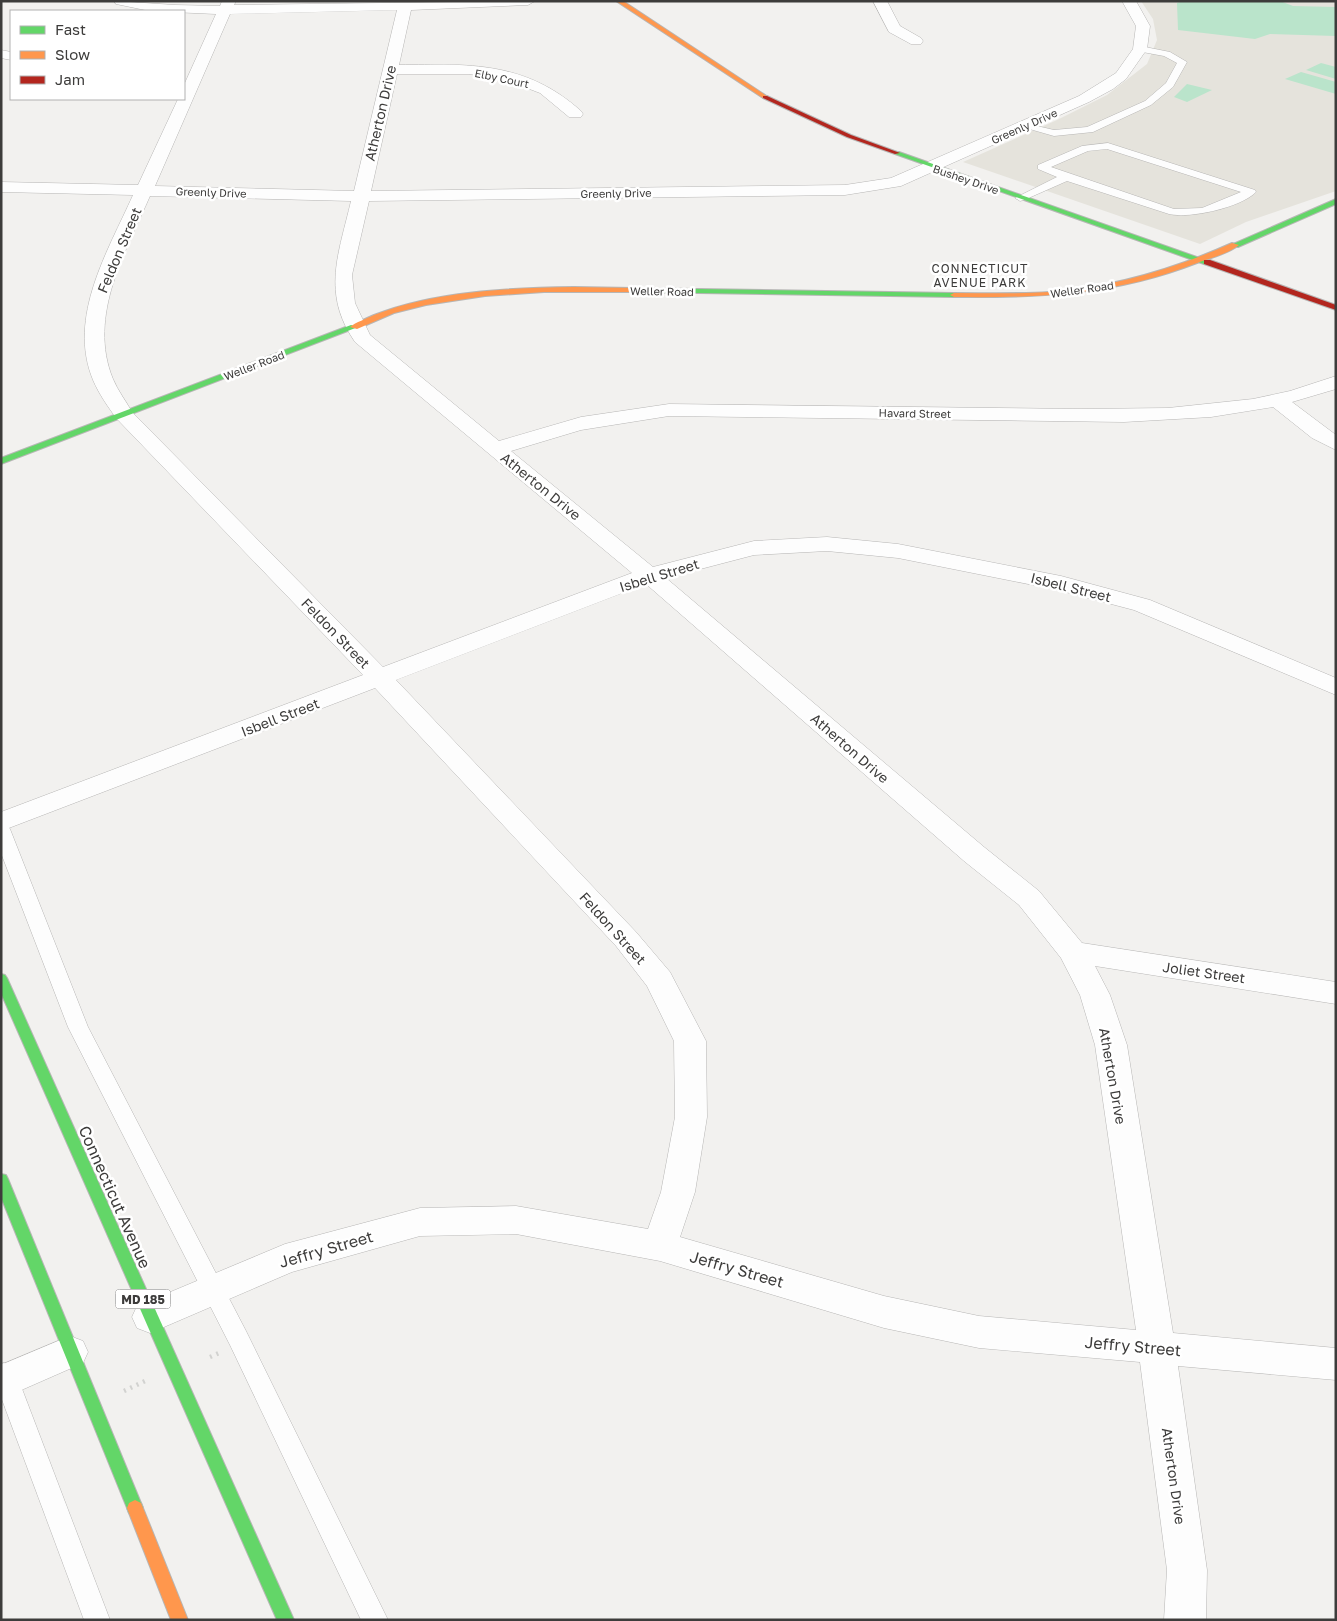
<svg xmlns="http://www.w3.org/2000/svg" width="1337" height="1621" font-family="'Golos Text',sans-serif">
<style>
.built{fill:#e5e3dc}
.green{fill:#bae4cb}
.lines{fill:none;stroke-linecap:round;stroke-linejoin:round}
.lane-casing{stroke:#b7b6b5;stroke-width:1}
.street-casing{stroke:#b7b6b5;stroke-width:1}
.fast-casing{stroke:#b7b6b5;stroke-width:2}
.slow-casing{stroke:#b7b6b5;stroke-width:2}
.jam-casing{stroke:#b7b6b5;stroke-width:2}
.path{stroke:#d2d2d0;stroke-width:4.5;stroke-dasharray:2 5;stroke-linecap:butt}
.lane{fill:#fdfdfd;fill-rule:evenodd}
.street{fill:#fdfdfd;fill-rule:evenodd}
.fast{fill:#63d668;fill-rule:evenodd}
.slow{fill:#ff974d;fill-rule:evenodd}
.jam{fill:#b3261e;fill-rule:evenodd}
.labels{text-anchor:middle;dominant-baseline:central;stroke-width:5;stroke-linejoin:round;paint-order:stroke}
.far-street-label{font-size:11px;fill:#3d3c3b;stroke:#fff}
.far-neighbourhood-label{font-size:12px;letter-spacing:1px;fill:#3d3c3b;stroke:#fff}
.shield{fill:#fff;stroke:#777676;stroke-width:1}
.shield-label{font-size:12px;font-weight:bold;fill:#3d3c3b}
.street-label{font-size:14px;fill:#3d3c3b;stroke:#fff}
.near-street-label{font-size:16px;fill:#3d3c3b;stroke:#fff}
</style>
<rect width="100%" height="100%" fill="#f2f1ef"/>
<polygon class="built" points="1141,1 1336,1 1336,191 1246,222 1200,244 963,162 1057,120 1107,95 1147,64 1157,40 1153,19"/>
<g class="green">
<polygon points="1183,1 1280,1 1293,6 1336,7 1336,36 1270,34 1255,39 1178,30 1177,3"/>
<polygon points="1321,63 1336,67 1336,79 1306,70"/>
<polygon points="1301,72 1336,82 1336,94 1285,79"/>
<polygon points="1187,84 1212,90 1187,102 1174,97"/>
</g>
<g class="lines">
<g class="lane-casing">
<g id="lane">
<polygon points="1140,46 1170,52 1187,62 1173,87 1151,105 1093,132 1054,136 1019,126 1024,123 1054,130 1087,127 1145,101 1166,83 1177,63 1164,56 1137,51 1137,47"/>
<path d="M1108,143L1255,190L1256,192C1242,207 1190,219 1169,214L1067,181L1024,200L1020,201L1015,198L1057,177L1038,169V165L1082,146ZM1107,149L1241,192L1202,208L1174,209L1051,167L1088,151Z"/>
<polygon points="1,823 7,825 10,829 88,1027 246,1331 388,1620 361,1620 230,1345 68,1027 1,853"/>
<polygon points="4,1363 12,1366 16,1373 110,1620 84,1620 1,1397 1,1364"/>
</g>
</g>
<g class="street-casing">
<g id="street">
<path d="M114,1L175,5L220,6L222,1H236L234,5L535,1L528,5L411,10L399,65C469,64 525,61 581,111L583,114L581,117H569L540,93L506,80L469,74H397L371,191L845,185L891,178L1079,96L1116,73L1133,49L1136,26L1122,1H1136L1150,26L1147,49L1126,79L1113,89L1089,102L901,186L845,195L369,201L352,275L355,303L370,335L499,441L581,417L669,404L1081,409L1168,408L1253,399L1290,391L1336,376V389L1292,402L1336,435V450L1312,438L1273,407L1211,417L1124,422L669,416L581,430L511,451L653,567L754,541L827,537L898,544L1061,576L1150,600L1336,678V695L1134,610L1058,590L898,558L827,551L754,555L666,578L984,847L1039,891L1082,943L1336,982V1004L1095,966L1110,995L1127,1045L1173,1333L1336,1348V1380L1178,1366L1207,1570L1206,1620H1164L1167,1570L1140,1362L979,1348L884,1328L660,1261L516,1234L420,1236L292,1272L150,1333L137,1328L132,1317L137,1306L285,1244L420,1208L516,1206L648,1229L661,1192L675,1117L674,1041L647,986L616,946L375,688L1,831V812L363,675L117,419C108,407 99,394 93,380C67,317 108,251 133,195L1,192V182L138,185L178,99H184V85L216,14L150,11L116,4ZM397,10L354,191L155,186L230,14ZM150,196L351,201C339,253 321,293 355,342L632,573L383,667L132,412C126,401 118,391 113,379C87,316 126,251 150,196ZM646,584L964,861L1019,905L1061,958L1080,995L1095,1045L1136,1330L979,1316L884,1296L680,1237L695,1192L707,1117L706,1041L670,972L636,932L396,680Z"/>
<polygon points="873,1 887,1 900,26 921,38 923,41 921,44 911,44 889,32"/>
<polygon points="1,50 11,52 11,60 1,58"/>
<polygon points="70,1336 83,1341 88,1352 83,1363 1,1399 1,1365"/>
</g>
</g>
<g class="fast-casing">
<g id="fast">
<polygon points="895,152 899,152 1211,262 1204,264 895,154"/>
<polygon points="1336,199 1336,204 1238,247 1231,245"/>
<polygon points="630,288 954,293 958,295 954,297 633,292 630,292"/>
<polygon points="351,325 358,327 1,464 1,458"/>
<polygon points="1,974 5,975 7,978 294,1620 277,1620 1,993"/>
<polygon points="1,1174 6,1175 8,1179 143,1508 141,1513 135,1516 129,1513 127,1508 1,1197"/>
</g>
</g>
<g class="slow-casing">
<g id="slow">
<polygon points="616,1 623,1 768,97 763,98"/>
<path d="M1232,243L1239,245C1228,254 1210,258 1197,263C1115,295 1041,298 954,297L950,295L954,293C986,293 1018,294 1049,292C1113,287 1174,269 1232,243Z"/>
<path d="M574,287L633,288L637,290L633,292H544L485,296L426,305L394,313L357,329L350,327C356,322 366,319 374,315C434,291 509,288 574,287Z"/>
<polygon points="135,1500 141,1503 188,1620 171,1620 127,1508 129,1503"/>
</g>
</g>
<g class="jam-casing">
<g id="jam">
<polygon points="763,96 767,96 851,135 900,153 895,154 847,137 763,98"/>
<polygon points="1204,260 1210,260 1336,305 1336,310 1204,264"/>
</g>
</g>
<g class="path">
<polyline points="210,1357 219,1353"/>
<polyline points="124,1391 145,1381"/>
</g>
<use href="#lane" class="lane"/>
<use href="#street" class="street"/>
<use href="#fast" class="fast"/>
<use href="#slow" class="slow"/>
<use href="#jam" class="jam"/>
</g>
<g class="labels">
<g class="far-street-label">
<text transform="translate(502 78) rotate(12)">Elby Court</text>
<text transform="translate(1024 126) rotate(-24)">Greenly Drive</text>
<text transform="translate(966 179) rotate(19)">Bushey Drive</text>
<text transform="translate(211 192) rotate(2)">Greenly Drive</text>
<text transform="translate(616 193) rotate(-1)">Greenly Drive</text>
<text transform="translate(1082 289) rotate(-8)">Weller Road</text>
<text transform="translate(662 291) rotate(1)">Weller Road</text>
<text transform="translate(254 365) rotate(-21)">Weller Road</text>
<text transform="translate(915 413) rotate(1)">Havard Street</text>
</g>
<g class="far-neighbourhood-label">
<text x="980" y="268">CONNECTICUT<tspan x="980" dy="14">AVENUE PARK</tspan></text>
</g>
<rect class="shield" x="115.5" y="1289.5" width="55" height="19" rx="4"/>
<g class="shield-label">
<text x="143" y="1299">MD 185</text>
</g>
<g class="street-label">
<text transform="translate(380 113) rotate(-77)">Atherton Drive</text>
<text transform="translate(119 250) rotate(-67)">Feldon Street</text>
<text transform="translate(541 486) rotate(39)">Atherton Drive</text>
<text transform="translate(659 575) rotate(-17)">Isbell Street</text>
<text transform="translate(1071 587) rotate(14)">Isbell Street</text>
<text transform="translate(336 633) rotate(46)">Feldon Street</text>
<text transform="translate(280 717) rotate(-21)">Isbell Street</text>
<text transform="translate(850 748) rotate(41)">Atherton Drive</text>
<text transform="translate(613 928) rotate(48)">Feldon Street</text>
<text transform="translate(1204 972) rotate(8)">Joliet Street</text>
<text transform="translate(1113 1076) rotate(80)">Atherton Drive</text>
<text transform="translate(1174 1476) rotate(82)">Atherton Drive</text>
</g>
<g class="near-street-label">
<text transform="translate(115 1197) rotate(66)">Connecticut Avenue</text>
<text transform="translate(326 1249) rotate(-16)">Jeffry Street</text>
<text transform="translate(737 1269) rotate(16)">Jeffry Street</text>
<text transform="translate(1133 1346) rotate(5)">Jeffry Street</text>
</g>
</g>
<rect width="1337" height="1621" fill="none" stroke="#3d3c3b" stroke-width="5"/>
<rect x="10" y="10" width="175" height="90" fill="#ffffff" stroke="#b1b1b1"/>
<rect x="20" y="26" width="25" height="8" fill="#63d668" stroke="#b1b1b1"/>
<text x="55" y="35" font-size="15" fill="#3d3c3b">Fast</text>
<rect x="20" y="51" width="25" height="8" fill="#ff974d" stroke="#b1b1b1"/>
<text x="55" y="60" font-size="15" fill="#3d3c3b">Slow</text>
<rect x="20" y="76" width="25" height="8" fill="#b3261e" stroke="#b1b1b1"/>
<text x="55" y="85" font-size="15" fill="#3d3c3b">Jam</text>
</svg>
